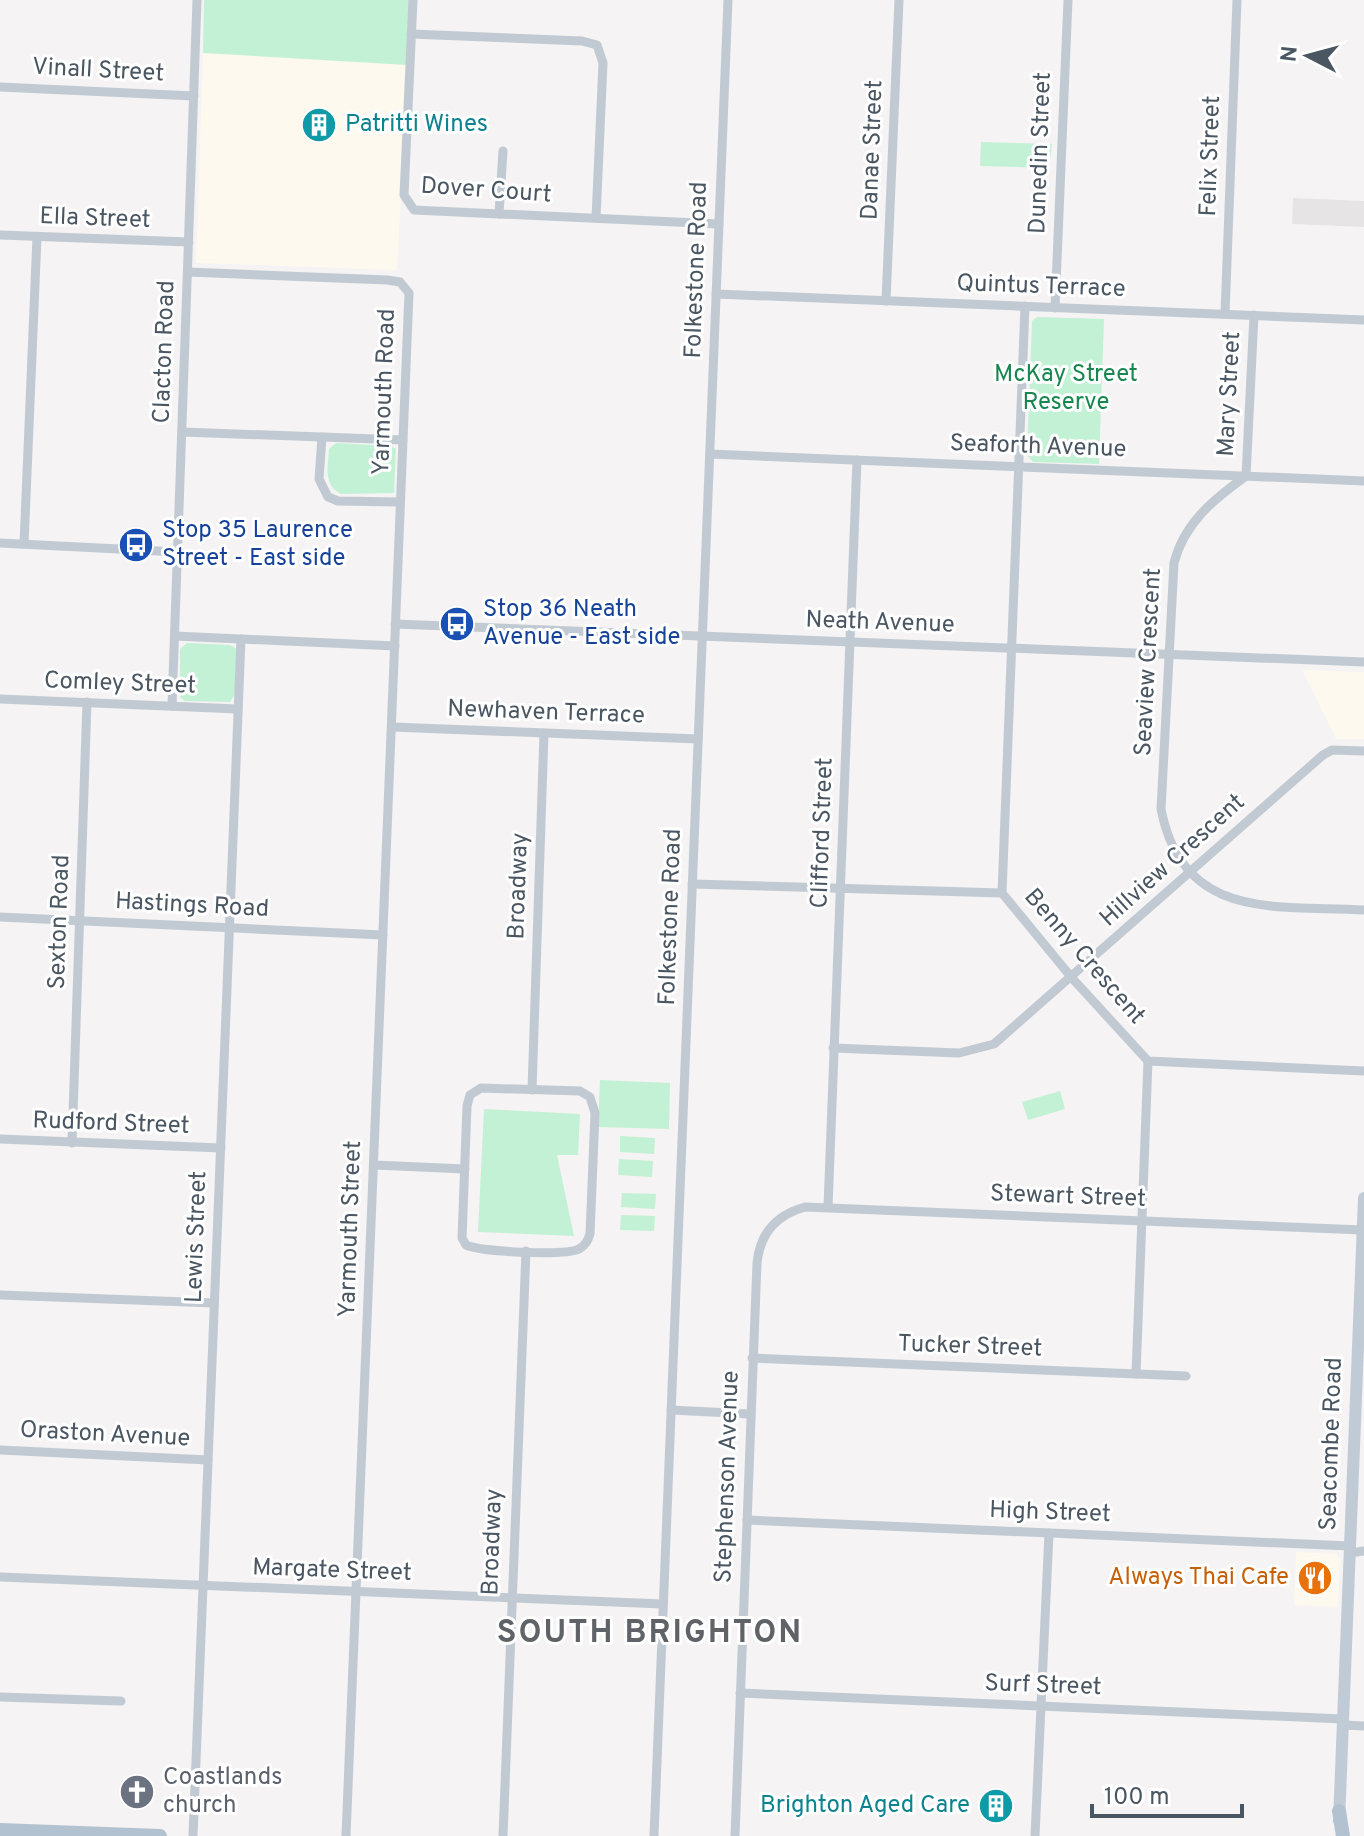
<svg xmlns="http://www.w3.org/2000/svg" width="1364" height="1836" font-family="Overpass,sans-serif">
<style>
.commercial{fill:#fdf9ef}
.education{fill:#e6e4e5}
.green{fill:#c3f1d5}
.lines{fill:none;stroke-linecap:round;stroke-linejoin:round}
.minor{stroke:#c1cad2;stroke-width:9}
.secondary{stroke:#c1cbd6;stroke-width:12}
.primary{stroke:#b3c2d1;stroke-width:14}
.labels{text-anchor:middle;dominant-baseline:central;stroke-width:6;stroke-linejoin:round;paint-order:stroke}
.street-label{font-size:24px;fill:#4a5661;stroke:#fff}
.culture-label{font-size:24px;fill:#0d838f;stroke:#fff;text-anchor:start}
.park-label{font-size:24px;fill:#17864f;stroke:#fff}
.transit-label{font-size:24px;fill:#164399;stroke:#fff;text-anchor:start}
.food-label{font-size:24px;fill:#c56008;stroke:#fff;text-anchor:end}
.worship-label{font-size:24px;fill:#5b616d;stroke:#fff;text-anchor:start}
.district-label{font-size:32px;font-weight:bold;letter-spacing:2px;fill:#5f6368;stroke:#fff}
</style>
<rect width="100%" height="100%" fill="#f5f3f3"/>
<g class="commercial">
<polygon points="203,53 408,65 397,270 196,263"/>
<polygon points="1302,670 1364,672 1364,739 1336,739"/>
<polygon points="1296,1552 1337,1554 1340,1559 1338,1607 1294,1605"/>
</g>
<polygon class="education" points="1293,198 1364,201 1364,227 1292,224"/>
<g class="green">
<polygon points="204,0 411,0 408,65 203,53"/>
<polygon points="981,142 1052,144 1049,168 980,166"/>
<polygon points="1037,317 1104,319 1099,464 1033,462 1027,455 1032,321"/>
<path d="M336,443L391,446L396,449L394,493L341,494C323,484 328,468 329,449Z"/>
<polygon points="187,643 230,645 237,649 235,694 230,702 185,701 180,697 180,649"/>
<polygon points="600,1080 670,1083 669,1129 598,1127"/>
<polygon points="1060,1091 1065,1109 1028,1120 1022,1102"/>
<polygon points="484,1109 580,1114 578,1155 557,1155 574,1236 478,1232"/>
<polygon points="620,1136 655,1138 654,1154 620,1152"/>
<polygon points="619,1159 653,1161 652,1177 618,1175"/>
<polygon points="622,1193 656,1194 655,1209 621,1207"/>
<polygon points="621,1215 655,1216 654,1231 620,1230"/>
</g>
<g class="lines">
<g class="minor">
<polyline points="413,0 404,195 414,210 719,224"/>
<polyline points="411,34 582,41 597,45 603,63 596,218"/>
<polyline points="0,87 194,96"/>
<polyline points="499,214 503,151"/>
<polyline points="0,235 189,242"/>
<polyline points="188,272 387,280 400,282 409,293 346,1836"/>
<polyline points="716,294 1364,320"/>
<polyline points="886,301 899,0"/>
<polyline points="1025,306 1002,893 1072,978 1148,1061 1364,1071"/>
<polyline points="1055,308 1068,0"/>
<polyline points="1225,314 1237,0"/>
<path d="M1254,315L1246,476C1214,499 1184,523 1174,563L1161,809C1183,921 1274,905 1364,910"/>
<polyline points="182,432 403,440"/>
<polyline points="322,437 319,479 328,497 338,501 400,502"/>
<polyline points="710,454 1364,481"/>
<polyline points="0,543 178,552"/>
<polyline points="24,544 37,237"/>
<polyline points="395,624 1364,662"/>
<polyline points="175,636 395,646"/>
<polyline points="0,699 238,709"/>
<polyline points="172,706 197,0"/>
<polyline points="392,727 698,739"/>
<polyline points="692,884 1002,893"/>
<polyline points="0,917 383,935"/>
<polyline points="833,1048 959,1053 994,1044 1323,755 1332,750 1364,751"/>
<path d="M481,1088L580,1091L590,1097L595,1113L590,1234C588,1240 586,1245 579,1249C565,1256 480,1252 466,1245L462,1238L467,1106L470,1095Z"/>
<polyline points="532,1090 544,733"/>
<polyline points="0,1139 221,1148"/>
<polyline points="72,1143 87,702"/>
<polyline points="374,1165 465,1169"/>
<polyline points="828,1207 857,460"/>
<polyline points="0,1295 214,1303"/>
<polyline points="752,1358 1186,1376"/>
<polyline points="1136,1374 1148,1061"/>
<polyline points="671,1410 750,1414"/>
<polyline points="0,1450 208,1460"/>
<polyline points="747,1520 1350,1546"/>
<polyline points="1350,1553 1364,1551"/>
<polyline points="0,1577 663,1604"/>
<polyline points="740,1693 1343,1719"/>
<polyline points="0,1697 121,1701"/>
<polyline points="1343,1725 1364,1726"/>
<polyline points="193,1836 241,639"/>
<polyline points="503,1836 526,1251"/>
<polyline points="654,1836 728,0"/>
<path d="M735,1836L757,1263C760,1233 776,1215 805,1207L1363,1230"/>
<polyline points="1035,1836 1049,1533"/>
</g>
<polyline class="secondary" points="1339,1821 1364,1198"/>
<g class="primary">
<polyline points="1339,1811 1343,1836"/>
<polyline points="0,1830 160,1836"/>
</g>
</g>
<defs>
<g id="building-disc" transform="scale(1.8)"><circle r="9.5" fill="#0f9aa8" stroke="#fff"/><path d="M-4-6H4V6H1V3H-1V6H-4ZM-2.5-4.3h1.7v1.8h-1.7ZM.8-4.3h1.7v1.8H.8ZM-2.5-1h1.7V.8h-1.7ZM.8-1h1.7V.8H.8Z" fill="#fff"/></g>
<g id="bus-disc" transform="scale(1.8)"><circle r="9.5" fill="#1a4fb4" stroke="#fff"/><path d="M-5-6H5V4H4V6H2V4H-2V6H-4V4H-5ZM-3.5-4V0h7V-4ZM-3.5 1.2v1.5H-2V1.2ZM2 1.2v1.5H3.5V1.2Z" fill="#fff"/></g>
<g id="restaurant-disc" transform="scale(1.8)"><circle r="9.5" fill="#e8710a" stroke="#fff"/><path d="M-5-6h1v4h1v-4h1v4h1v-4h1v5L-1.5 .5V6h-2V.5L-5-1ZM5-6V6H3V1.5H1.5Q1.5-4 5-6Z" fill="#fff"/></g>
<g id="church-disc" transform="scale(1.8)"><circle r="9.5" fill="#6b7280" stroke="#fff"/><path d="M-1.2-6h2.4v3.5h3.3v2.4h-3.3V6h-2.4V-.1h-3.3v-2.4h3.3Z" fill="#fff"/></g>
</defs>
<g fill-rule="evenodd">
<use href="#building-disc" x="319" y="125"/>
<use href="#bus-disc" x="136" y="545"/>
<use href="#bus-disc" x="457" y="624"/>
<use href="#restaurant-disc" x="1315" y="1578"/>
<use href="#church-disc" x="137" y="1792"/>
<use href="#building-disc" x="996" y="1806"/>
</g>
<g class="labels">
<g class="street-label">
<text transform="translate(98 71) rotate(3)">Vinall Street</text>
<text transform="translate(873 150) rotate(-88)">Danae Street</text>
<text transform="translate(1041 153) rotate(-88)">Dunedin Street</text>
<text transform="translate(1211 156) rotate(-88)">Felix Street</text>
<text transform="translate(486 191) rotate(4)">Dover Court</text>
<text transform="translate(95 219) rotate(2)">Ella Street</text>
<text transform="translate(697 270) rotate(-88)">Folkestone Road</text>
<text transform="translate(1041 287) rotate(2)">Quintus Terrace</text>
<text transform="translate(165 352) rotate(-88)">Clacton Road</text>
<text transform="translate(385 392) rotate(-88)">Yarmouth Road</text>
<text transform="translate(1230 394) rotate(-87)">Mary Street</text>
<text transform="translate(1038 447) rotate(2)">Seaforth Avenue</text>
<text transform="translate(880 623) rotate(2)">Neath Avenue</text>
<text transform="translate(1149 662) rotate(-87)">Seaview Crescent</text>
<text transform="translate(120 684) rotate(2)">Comley Street</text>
<text transform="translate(546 713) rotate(2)">Newhaven Terrace</text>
<text transform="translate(823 833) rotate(-88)">Clifford Street</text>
<text transform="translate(1173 861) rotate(-42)">Hillview Crescent</text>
<text transform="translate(519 886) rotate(-88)">Broadway</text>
<text transform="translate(192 906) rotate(3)">Hastings Road</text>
<text transform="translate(671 917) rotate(-88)">Folkestone Road</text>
<text transform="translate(60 922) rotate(-88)">Sexton Road</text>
<text transform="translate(1084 957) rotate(49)">Benny Crescent</text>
<text transform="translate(111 1124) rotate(2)">Rudford Street</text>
<text transform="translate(1068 1197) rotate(2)">Stewart Street</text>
<text transform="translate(351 1229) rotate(-88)">Yarmouth Street</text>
<text transform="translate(197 1237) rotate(-88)">Lewis Street</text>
<text transform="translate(970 1347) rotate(2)">Tucker Street</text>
<text transform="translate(105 1435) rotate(3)">Oraston Avenue</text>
<text transform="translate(1332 1444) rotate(-88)">Seacombe Road</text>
<text transform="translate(728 1477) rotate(-88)">Stephenson Avenue</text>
<text transform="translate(1050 1513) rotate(2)">High Street</text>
<text transform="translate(493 1542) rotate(-88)">Broadway</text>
<text transform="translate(332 1571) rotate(2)">Margate Street</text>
<text transform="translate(1043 1686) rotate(2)">Surf Street</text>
</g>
<g class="culture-label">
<text x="345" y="125">Patritti Wines</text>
<text x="970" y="1806" text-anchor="end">Brighton Aged Care</text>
</g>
<g class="park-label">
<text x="1066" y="375">McKay Street<tspan x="1066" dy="28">Reserve</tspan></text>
</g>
<g class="transit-label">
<text x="162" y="531">Stop 35 Laurence<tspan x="162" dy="28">Street - East side</tspan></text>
<text x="483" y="610">Stop 36 Neath<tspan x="483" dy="28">Avenue - East side</tspan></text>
</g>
<g class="food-label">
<text x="1289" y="1578">Always Thai Cafe</text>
</g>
<g class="worship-label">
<text x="163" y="1778">Coastlands<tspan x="163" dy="28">church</tspan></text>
</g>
<g class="district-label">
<text x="650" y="1634">SOUTH BRIGHTON</text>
</g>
</g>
<g transform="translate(1308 56) rotate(276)" stroke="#ffffff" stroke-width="6" paint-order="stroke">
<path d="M0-6L14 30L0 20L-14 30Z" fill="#4a5661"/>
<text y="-12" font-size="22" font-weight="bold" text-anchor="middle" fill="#4a5661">N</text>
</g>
<path d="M1092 1804v12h150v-12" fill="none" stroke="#4a5661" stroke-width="4"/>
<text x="1104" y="1804" font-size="24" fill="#4a5661" stroke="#ffffff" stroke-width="6" paint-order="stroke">100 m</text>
</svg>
